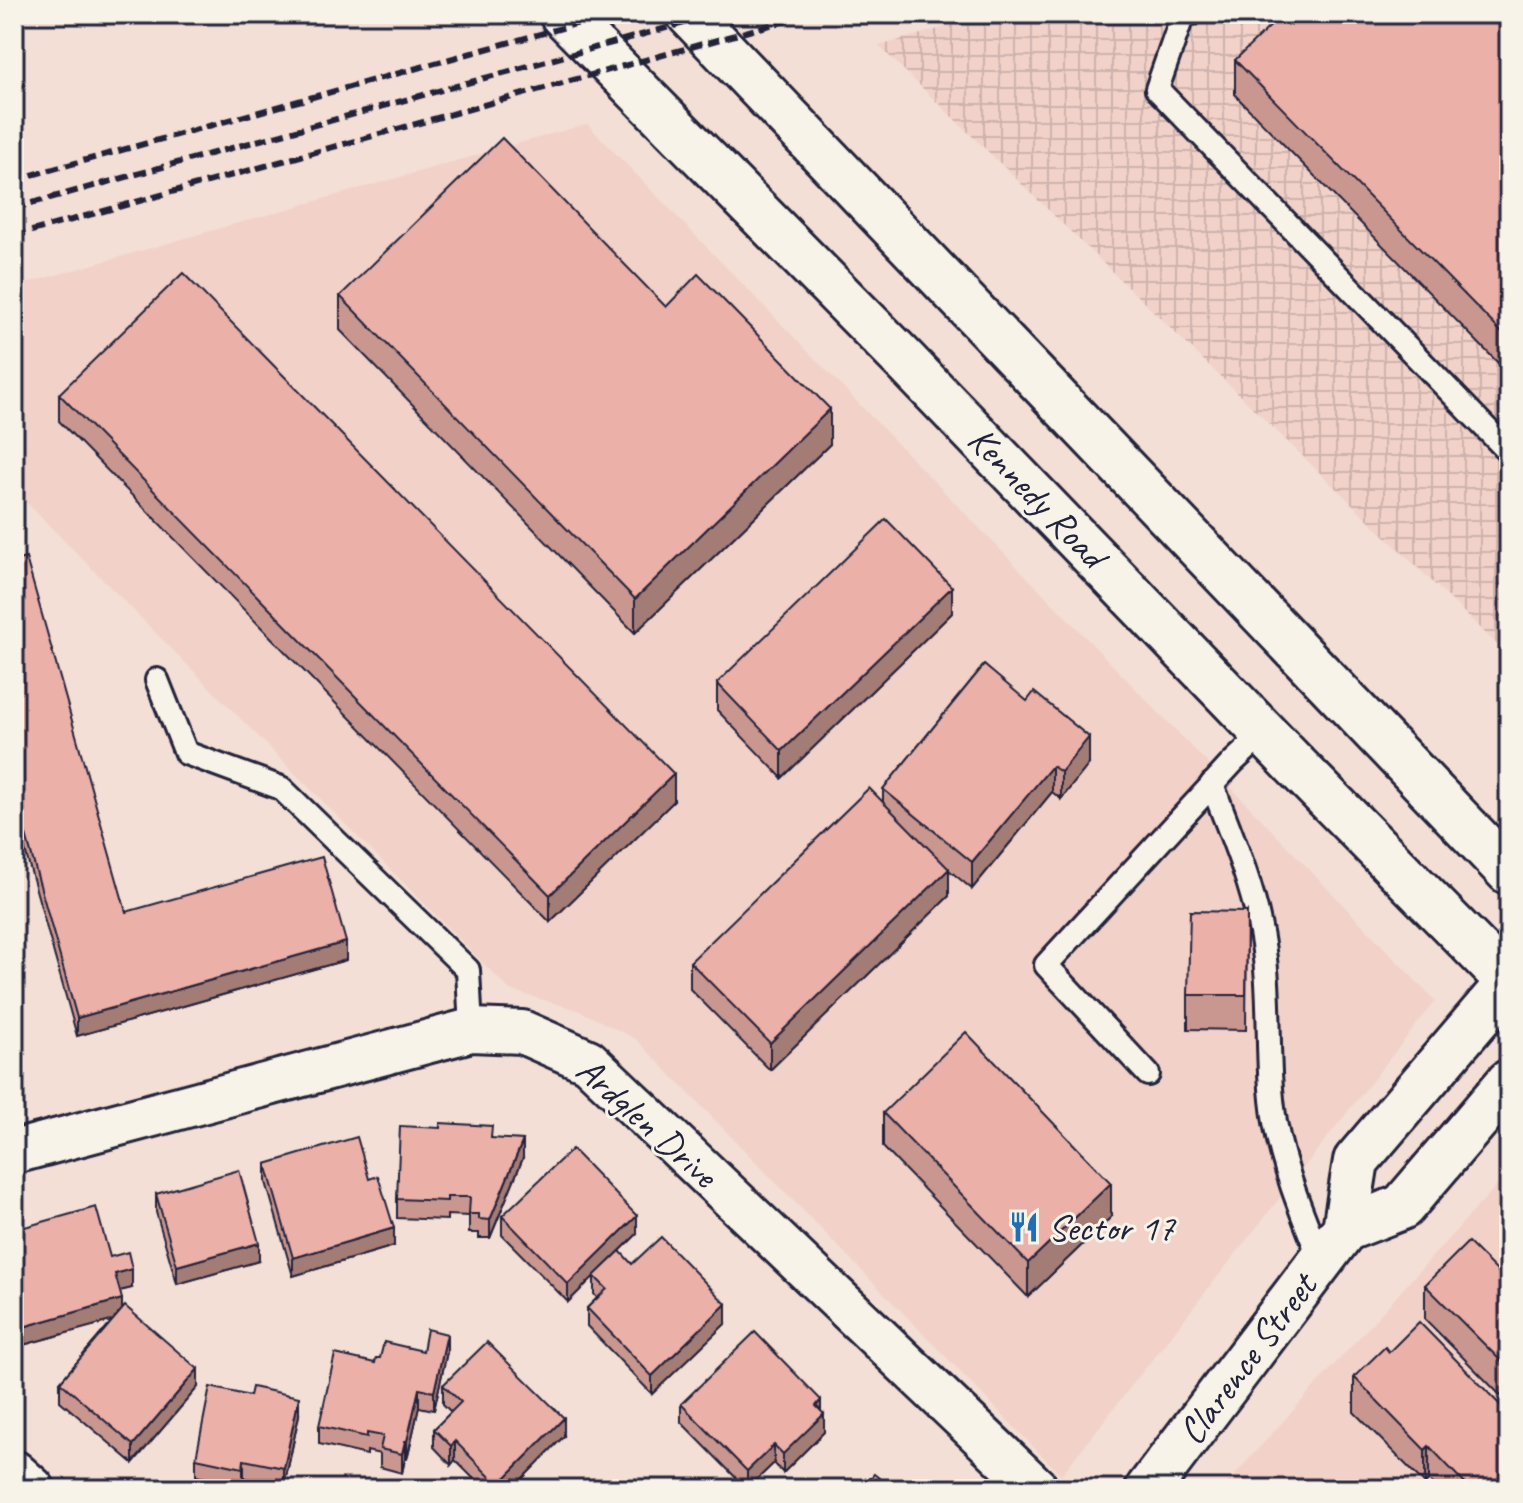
<svg xmlns="http://www.w3.org/2000/svg" width="1523" height="1503" font-family="Caveat,sans-serif">
<style>
.built{fill:#f1d1c8}
.industrial{fill:url(#industrial-grid)}
.lines{fill:none;stroke-linecap:round;stroke-linejoin:round}
.lane-casing{stroke:#22223b;stroke-width:28}
.street-casing{stroke:#22223b;stroke-width:48}
.secondary-casing{stroke:#22223b;stroke-width:50}
.lane{stroke:#f7f3e8;stroke-width:22}
.street{stroke:#f7f3e8;stroke-width:42}
.secondary{stroke:#f7f3e8;stroke-width:44}
.rail{stroke:#22223b;stroke-width:6;stroke-dasharray:12 6;stroke-linecap:butt}
.wall{fill:#ca9790;stroke:#22223b;stroke-width:2}
.shaded-wall{fill:#a47b76;stroke:#22223b;stroke-width:2}
.building{fill:#ebb0a8;stroke:#22223b;stroke-width:2}
.labels{text-anchor:middle;dominant-baseline:central;stroke-width:6;stroke-linejoin:round;paint-order:stroke}
.street-label{font-size:38px;fill:#22223b;stroke:#f7f3e8}
.poi-label{font-size:38px;fill:#22223b;stroke:#f7f3e8;text-anchor:start}
</style>
<defs>
<pattern id="industrial-grid" width="8" height="8" patternUnits="userSpaceOnUse" patternTransform="scale(2)"><rect width="8" height="8" fill="#f1d1c8"/><path d="M0 4h8M4 0v8" fill="none" stroke="#ceb3ad"/></pattern>
</defs>
<rect width="100%" height="100%" fill="#f3dfd5"/>
<filter id="ink" filterUnits="userSpaceOnUse"><feTurbulence type="fractalNoise" baseFrequency=".0125" numOctaves="2"/><feDisplacementMap in="SourceGraphic" scale="16" xChannelSelector="R" yChannelSelector="G"/><feConvolveMatrix kernelMatrix="1 2 1 2 8 2 1 2 1" color-interpolation-filters="sRGB"/></filter>
<g filter="url(#ink)">
<g class="built">
<polygon points="587,124 1189,744 1435,1001 1061,1475 636,1039 578,1010 510,990 14,490 14,287"/>
<polygon points="1509,1172 1509,1489 1222,1489"/>
</g>
<polygon class="industrial" points="991,14 1509,14 1509,656 879,46"/>
<g class="lines">
<g class="lane-casing">
<g id="lane">
<polyline points="1191,14 1182,17 1157,89 1509,452"/>
<polyline points="157,680 186,753 281,788 468,970 471,1030"/>
<path d="M1212,784C1229,830 1249,875 1259,923C1274,988 1264,1056 1275,1122C1284,1171 1303,1216 1321,1261"/>
<polyline points="1148,1074 1046,965 1233,762 1264,733"/>
</g>
</g>
<g class="street-casing">
<g id="street">
<polyline points="14,1152 471,1030 522,1032 588,1061 1037,1489"/>
<polyline points="14,1472 33,1489"/>
</g>
</g>
<g class="secondary-casing">
<g id="secondary">
<polyline points="562,14 904,360 1296,766 1509,982"/>
<polyline points="689,14 1509,872"/>
<polyline points="1345,1229 1402,1207 1509,1082"/>
<polyline points="1148,1489 1345,1229 1356,1161 1509,982"/>
</g>
</g>
<use href="#lane" class="lane"/>
<use href="#street" class="street"/>
<use href="#secondary" class="secondary"/>
<g class="rail">
<polyline points="14,180 612,14"/>
<polyline points="14,208 717,14"/>
<polyline points="14,236 810,14"/>
</g>
</g>
<g class="wall">
<polygon points="1509,14 1509,374 1235,95 1235,60 1372,23"/>
<polygon points="340,296 666,307 830,444 635,633 340,330"/>
<polygon points="59,394 674,801 550,922 59,421"/>
<polygon points="14,561 126,912 346,960 77,1036 14,811"/>
<polygon points="952,613 782,778 717,710 717,683"/>
<polygon points="984,665 1089,764 1061,799 1052,792 972,889 949,870 949,896 770,1070 690,989 690,962 883,802 883,789"/>
<polygon points="1247,912 1246,1030 1188,1029 1188,995"/>
<polygon points="883,1113 1111,1217 1028,1297 883,1147"/>
<polygon points="492,1138 523,1158 490,1238 479,1238 479,1233 469,1233 469,1216 447,1215 447,1220 397,1218 397,1199"/>
<polygon points="266,1164 369,1179 394,1246 293,1276 266,1182"/>
<polygon points="156,1194 259,1261 177,1284 156,1212"/>
<polygon points="502,1216 637,1234 605,1266 632,1264 726,1323 652,1394 587,1326 587,1308 597,1298 594,1294 594,1276 568,1302 502,1235"/>
<polygon points="14,1230 110,1257 132,1288 120,1291 122,1310 198,1387 133,1463 60,1401 60,1382 113,1320 23,1345 14,1312"/>
<polygon points="1509,1283 1509,1404 1425,1319 1425,1285"/>
<polygon points="423,1351 447,1352 434,1410 419,1407 407,1459 405,1459 402,1473 380,1467 380,1454 367,1451 367,1455 319,1444 319,1426 380,1358"/>
<polygon points="1354,1377 1509,1489 1437,1489 1429,1480 1425,1484 1354,1412"/>
<polygon points="443,1385 564,1436 512,1489 484,1489 455,1460 451,1465 434,1447 434,1429 451,1412 443,1404"/>
<polygon points="681,1404 821,1411 824,1432 783,1473 774,1463 747,1489 681,1422"/>
<polygon points="299,1415 284,1487 244,1478 243,1486 196,1476 196,1458"/>
</g>
<g class="shaded-wall">
<polygon points="830,409 830,444 635,633 635,599"/>
<polygon points="952,587 952,613 782,778 782,751"/>
<polygon points="1089,737 1089,764 1061,799 1061,772"/>
<polygon points="1052,766 1052,792 972,889 972,862"/>
<polygon points="674,774 674,801 550,922 550,895"/>
<polygon points="949,869 949,896 770,1070 770,1043"/>
<polygon points="346,942 346,960 77,1036 77,1018"/>
<polygon points="523,1140 523,1158 490,1238 490,1220"/>
<polygon points="1111,1183 1111,1217 1028,1297 1028,1263"/>
<polygon points="637,1216 637,1234 568,1302 568,1284"/>
<polygon points="394,1228 394,1246 293,1276 293,1258"/>
<polygon points="259,1243 259,1261 177,1284 177,1266"/>
<polygon points="132,1269 132,1288 115,1292 115,1274"/>
<polygon points="122,1299 122,1318 23,1345 23,1327"/>
<polygon points="726,1304 726,1323 652,1394 652,1376"/>
<polygon points="447,1334 447,1352 434,1410 434,1392"/>
<polygon points="198,1369 198,1387 133,1463 133,1445"/>
<polygon points="419,1389 419,1407 407,1459 407,1441"/>
<polygon points="299,1397 299,1415 284,1487 284,1468"/>
<polygon points="821,1400 821,1417 824,1414 824,1432 783,1473 783,1454 816,1406"/>
<polygon points="564,1418 564,1436 512,1489 498,1489 498,1485"/>
<polygon points="405,1441 405,1459 402,1473 402,1454"/>
<polygon points="455,1441 455,1460 451,1465 451,1446"/>
<polygon points="774,1445 774,1463 747,1489 747,1471"/>
<polygon points="1429,1446 1429,1480 1425,1484 1425,1450"/>
<polygon points="244,1460 244,1478 243,1486 243,1468"/>
</g>
<g class="building">
<polygon points="1283,14 1364,14 1372,23 1381,14 1509,14 1509,340 1235,60"/>
<polygon points="502,138 666,307 698,274 830,409 635,599 340,296"/>
<polygon points="183,273 674,774 550,895 59,394"/>
<polygon points="886,519 952,587 782,751 717,683"/>
<polygon points="26,558 126,912 322,857 346,942 77,1018 14,792 14,561"/>
<polygon points="984,665 1027,701 1034,692 1089,737 1061,772 1052,766 972,862 883,789"/>
<polygon points="869,788 949,869 770,1043 690,962"/>
<polygon points="1190,911 1247,912 1246,995 1188,995"/>
<polygon points="966,1032 1111,1183 1028,1263 883,1113"/>
<polygon points="440,1123 492,1126 491,1138 523,1140 490,1220 479,1219 479,1214 469,1214 470,1197 447,1197 447,1201 397,1199 400,1126 440,1128"/>
<polygon points="357,1137 369,1179 378,1176 394,1228 293,1258 266,1164"/>
<polygon points="572,1149 637,1216 568,1284 502,1216"/>
<polygon points="239,1170 259,1243 177,1266 156,1194"/>
<polygon points="96,1207 110,1257 128,1252 132,1269 115,1274 122,1299 23,1327 14,1294 14,1230"/>
<polygon points="661,1237 726,1304 652,1376 587,1308 607,1289 594,1276 620,1251 632,1264"/>
<polygon points="1468,1242 1509,1283 1509,1369 1425,1285"/>
<polygon points="125,1306 198,1369 133,1445 60,1382"/>
<polygon points="1419,1322 1509,1414 1509,1489 1470,1489 1429,1446 1425,1450 1354,1377 1385,1347 1389,1352"/>
<polygon points="427,1329 447,1334 434,1392 419,1389 407,1441 405,1441 402,1454 380,1449 383,1436 367,1433 367,1437 319,1426 335,1354 375,1363 376,1358 380,1358 384,1342 423,1351"/>
<polygon points="755,1332 821,1400 816,1406 824,1414 783,1454 774,1445 747,1471 681,1404"/>
<polygon points="487,1342 564,1418 498,1485 455,1441 451,1446 434,1429 461,1402 443,1385"/>
<polygon points="210,1387 250,1396 252,1387 299,1397 284,1468 244,1460 243,1468 196,1458"/>
<polygon points="874,1474 893,1489 862,1489"/>
</g>
</g>
<defs>
<g id="restaurant-bare" transform="scale(2.4)"><path d="M-5-6h1v4h1v-4h1v4h1v-4h1v5L-1.5 .5V6h-2V.5L-5-1ZM5-6V6H3V1.5H1.5Q1.5-4 5-6Z" fill="#1f6fb2" stroke="#f7f3e8" stroke-width="2.5" paint-order="stroke"/></g>
</defs>
<g fill-rule="evenodd">
<use href="#restaurant-bare" x="1024" y="1227"/>
</g>
<g class="labels">
<g class="street-label">
<text transform="translate(1037 497) rotate(46)">Kennedy Road</text>
<text transform="translate(647 1122) rotate(42)">Ardglen Drive</text>
<text transform="translate(1247 1359) rotate(-53)">Clarence Street</text>
</g>
<g class="poi-label">
<text x="1048" y="1227">Sector 17</text>
</g>
</g>
<rect width="1523" height="1503" fill="none" stroke="#f7f3e8" stroke-width="48"/>
<rect x="24" y="24" width="1475" height="1455" fill="none" stroke="#22223b" stroke-width="3" filter="url(#ink)"/>
</svg>
